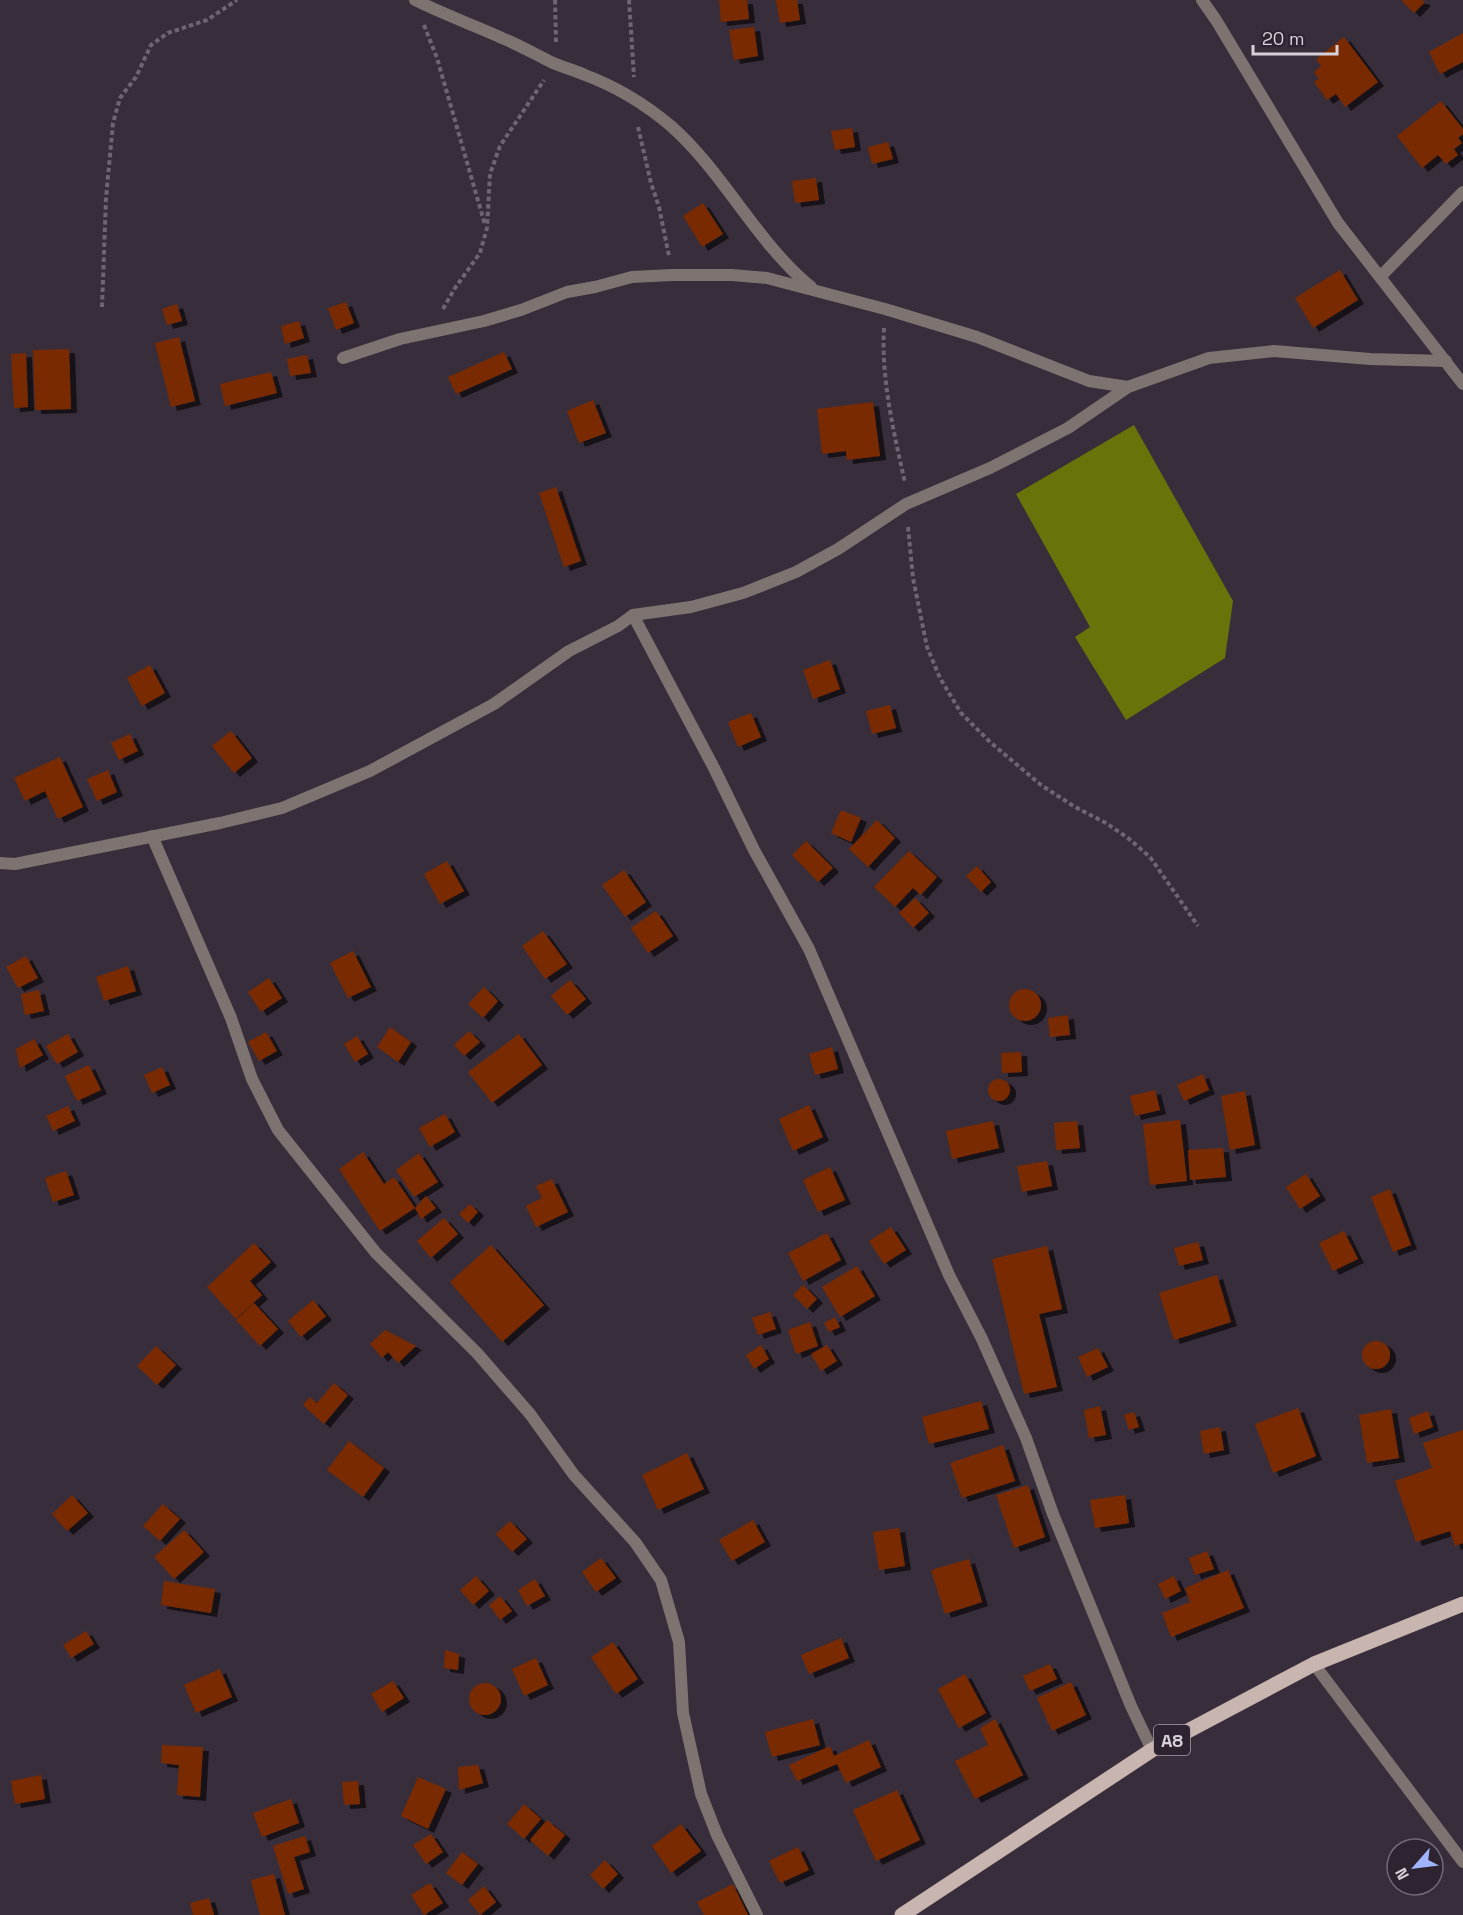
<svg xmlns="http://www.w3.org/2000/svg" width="1463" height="1915" font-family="'Space Grotesk',sans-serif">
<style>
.forest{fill:#687309}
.building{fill:#7a2b06;filter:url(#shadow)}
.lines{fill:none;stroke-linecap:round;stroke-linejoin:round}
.path{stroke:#6f6571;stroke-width:4;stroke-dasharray:4.5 3;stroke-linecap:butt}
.street{stroke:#7d7471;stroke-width:12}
.primary{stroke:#c9b5b0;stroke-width:15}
.labels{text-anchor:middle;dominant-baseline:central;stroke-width:6;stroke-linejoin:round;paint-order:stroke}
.shield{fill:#2d2331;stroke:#a59da7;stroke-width:1.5}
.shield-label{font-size:18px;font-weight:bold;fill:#d8d1da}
</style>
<defs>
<filter id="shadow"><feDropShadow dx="6" dy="4" stdDeviation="0" flood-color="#0009"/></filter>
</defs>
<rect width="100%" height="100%" fill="#382d3b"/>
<polygon class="forest" points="1134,425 1233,601 1225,658 1126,720 1075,637 1090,627 1016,494"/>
<g class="building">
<polygon points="719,0 747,0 749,19 721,22"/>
<polygon points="776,0 797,0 800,20 780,23"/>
<polygon points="1403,0 1422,0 1425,2 1414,13 1402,1"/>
<polygon points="754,27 758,56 734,60 729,30"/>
<polygon points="1463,33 1463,62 1440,74 1429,52"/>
<polygon points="1344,37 1378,82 1345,107 1336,94 1327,100 1314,82 1319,79 1314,72 1321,66 1316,59"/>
<polygon points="1441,101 1463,129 1463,134 1458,138 1462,143 1454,149 1458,155 1446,164 1438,155 1422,168 1397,136"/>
<polygon points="852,128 855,147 835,150 831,131"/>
<polygon points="888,142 893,159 872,164 868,147"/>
<polygon points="816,178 819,200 795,203 792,181"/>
<polygon points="703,203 723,234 702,247 683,216"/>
<polygon points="1340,270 1358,300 1313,328 1295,298"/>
<polygon points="346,302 354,323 336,330 328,308"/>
<polygon points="177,304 182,321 167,325 162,309"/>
<polygon points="299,321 304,338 285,344 281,326"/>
<polygon points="179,337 195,401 171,407 155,343"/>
<polygon points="69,349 71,409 35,410 33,350"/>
<polygon points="504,352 512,369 456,394 448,377"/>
<polygon points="26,353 28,407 14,408 11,354"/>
<polygon points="307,355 311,373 290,376 287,359"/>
<polygon points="271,372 277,393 225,406 220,384"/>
<polygon points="593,400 606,433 579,443 567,411"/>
<polygon points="873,402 880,456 847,460 846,451 822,454 817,409"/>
<polygon points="556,487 581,561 564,567 539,493"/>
<polygon points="830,660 840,689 813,699 803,670"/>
<polygon points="150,665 165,693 142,706 127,678"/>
<polygon points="890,705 896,728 872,734 866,711"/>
<polygon points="751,713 761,737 738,747 728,722"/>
<polygon points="231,731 252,758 234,773 212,746"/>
<polygon points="130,734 138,751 119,760 111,743"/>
<polygon points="60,757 83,807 58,819 45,791 25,801 14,778"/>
<polygon points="108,770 117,792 97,801 87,779"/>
<polygon points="841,810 861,818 851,842 831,833"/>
<polygon points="877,820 895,838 868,867 849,849"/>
<polygon points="806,841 833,868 818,882 792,855"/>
<polygon points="909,851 937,877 921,895 913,888 895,907 874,887"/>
<polygon points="447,861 464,891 440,904 424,874"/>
<polygon points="977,866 991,882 981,892 966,876"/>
<polygon points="624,870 646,902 625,917 602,885"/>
<polygon points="915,898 929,913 913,928 899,913"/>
<polygon points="656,911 673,936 648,953 631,928"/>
<polygon points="543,931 567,964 545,979 522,946"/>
<polygon points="353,951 371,987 348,998 330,963"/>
<polygon points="26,956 38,978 18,988 6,967"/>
<polygon points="128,966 136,991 104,1001 96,977"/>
<polygon points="269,978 282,998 261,1012 248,992"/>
<polygon points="570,980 586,999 567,1015 551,996"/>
<polygon points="484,987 498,1001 483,1018 468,1004"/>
<circle cx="1025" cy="1005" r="16"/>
<polygon points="39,990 44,1011 25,1015 21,994"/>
<polygon points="1068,1015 1070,1035 1050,1037 1048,1018"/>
<polygon points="390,1027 411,1042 398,1062 377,1047"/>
<polygon points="469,1031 480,1042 464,1056 454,1045"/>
<polygon points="266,1032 277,1051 259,1061 248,1042"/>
<polygon points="68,1034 78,1052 57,1064 46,1046"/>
<polygon points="519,1034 542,1065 492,1103 468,1072"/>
<polygon points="357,1036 368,1054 355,1062 344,1044"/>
<polygon points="34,1039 43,1055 20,1068 16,1049"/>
<polygon points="832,1047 838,1069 815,1075 809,1054"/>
<polygon points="1021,1052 1022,1072 1002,1073 1001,1053"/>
<polygon points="89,1065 101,1090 77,1101 65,1076"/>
<polygon points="162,1067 170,1085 152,1093 144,1075"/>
<polygon points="1203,1074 1209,1090 1184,1101 1177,1085"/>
<circle cx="999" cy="1090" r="11"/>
<polygon points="1155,1090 1160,1110 1135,1116 1130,1096"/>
<polygon points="1245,1091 1255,1145 1230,1150 1221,1096"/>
<polygon points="809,1105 823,1137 793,1151 779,1119"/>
<polygon points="68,1106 75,1121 53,1131 46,1116"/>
<polygon points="445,1114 455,1132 430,1147 419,1128"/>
<polygon points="1180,1120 1187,1181 1150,1185 1143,1124"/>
<polygon points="993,1121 999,1148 952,1159 946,1131"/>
<polygon points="1077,1121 1080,1148 1056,1150 1054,1123"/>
<polygon points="1223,1148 1226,1177 1190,1180 1188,1150"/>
<polygon points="363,1152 384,1184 394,1177 415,1208 380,1231 339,1169"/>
<polygon points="419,1153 438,1182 414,1197 396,1170"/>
<polygon points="1047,1161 1052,1186 1022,1192 1017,1166"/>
<polygon points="830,1167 845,1200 818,1212 803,1180"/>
<polygon points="66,1171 74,1195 53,1202 45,1178"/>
<polygon points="1306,1174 1320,1196 1300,1209 1286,1187"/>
<polygon points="552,1179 568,1212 536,1227 526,1206 542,1198 536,1186"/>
<polygon points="1390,1189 1411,1245 1393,1252 1371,1197"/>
<polygon points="426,1196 436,1208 421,1219 415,1208"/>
<polygon points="470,1204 478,1212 468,1223 459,1214"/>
<polygon points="444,1218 458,1234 431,1258 417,1241"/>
<polygon points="891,1227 906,1250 884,1264 869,1241"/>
<polygon points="1344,1231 1358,1259 1333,1271 1319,1243"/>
<polygon points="827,1233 841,1260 803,1281 788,1253"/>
<polygon points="1198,1242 1203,1260 1179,1266 1174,1248"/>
<polygon points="254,1243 271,1262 250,1281 262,1295 236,1319 207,1287"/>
<polygon points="491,1245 544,1305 502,1342 450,1282"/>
<polygon points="1047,1246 1062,1309 1039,1314 1057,1387 1024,1394 992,1259"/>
<polygon points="857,1266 875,1296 840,1317 822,1287"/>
<polygon points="1217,1275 1231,1322 1174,1340 1159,1293"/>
<polygon points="803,1285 817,1299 807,1309 793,1295"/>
<polygon points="313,1300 326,1316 301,1337 288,1321"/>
<polygon points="254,1303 278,1329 260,1346 236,1320"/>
<polygon points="770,1312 776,1329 758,1335 752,1318"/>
<polygon points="835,1317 840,1327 829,1332 824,1323"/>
<polygon points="810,1322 818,1346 796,1354 788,1330"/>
<polygon points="385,1330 416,1346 398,1363 388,1352 382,1358 370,1344"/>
<circle cx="1376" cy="1355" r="14"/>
<polygon points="761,1345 769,1359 754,1369 746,1355"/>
<polygon points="827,1345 837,1361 821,1371 811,1354"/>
<polygon points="156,1346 176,1365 157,1385 137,1366"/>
<polygon points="1098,1348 1108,1367 1087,1377 1078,1357"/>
<polygon points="334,1383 348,1395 324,1424 303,1405 310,1397 317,1403"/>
<polygon points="981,1401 989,1429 929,1444 922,1417"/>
<polygon points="1100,1406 1106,1435 1089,1438 1084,1410"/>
<polygon points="1298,1408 1316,1456 1273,1473 1255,1424"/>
<polygon points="1391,1409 1399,1458 1367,1463 1359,1415"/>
<polygon points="1428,1411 1433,1427 1414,1434 1409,1418"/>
<polygon points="1134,1412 1139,1427 1129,1430 1124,1415"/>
<polygon points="1220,1427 1224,1450 1204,1454 1200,1431"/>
<polygon points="1463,1430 1463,1543 1455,1546 1450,1531 1416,1542 1395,1481 1432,1468 1423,1443"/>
<polygon points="349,1441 384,1468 363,1497 327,1470"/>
<polygon points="1003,1445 1015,1481 962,1498 950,1463"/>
<polygon points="687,1453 704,1489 658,1510 642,1475"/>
<polygon points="1028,1485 1045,1537 1014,1548 996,1495"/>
<polygon points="72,1495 88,1513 67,1531 52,1514"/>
<polygon points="1125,1495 1129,1523 1095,1528 1090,1500"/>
<polygon points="163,1504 180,1519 160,1541 143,1526"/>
<polygon points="753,1520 765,1542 732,1561 719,1540"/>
<polygon points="510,1521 527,1539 512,1552 496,1534"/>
<polygon points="899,1528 905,1566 879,1570 873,1532"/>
<polygon points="184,1530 204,1552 174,1579 154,1557"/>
<polygon points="1207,1551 1214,1569 1195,1575 1189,1558"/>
<polygon points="601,1558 616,1578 596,1592 582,1572"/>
<polygon points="969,1559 982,1602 945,1614 931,1570"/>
<polygon points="1228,1570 1244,1608 1171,1637 1162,1613 1190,1602 1185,1588"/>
<polygon points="476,1576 489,1591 473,1605 460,1590"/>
<polygon points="1174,1576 1181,1591 1165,1599 1158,1584"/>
<polygon points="535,1579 545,1596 527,1606 518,1590"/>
<polygon points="164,1581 215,1589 211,1613 161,1605"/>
<polygon points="500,1596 512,1611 500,1620 489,1605"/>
<polygon points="86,1631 94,1644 71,1658 63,1645"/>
<polygon points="841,1638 849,1658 809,1674 801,1655"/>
<polygon points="613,1642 638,1679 616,1694 591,1657"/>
<polygon points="445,1650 459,1654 458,1670 444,1668"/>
<polygon points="536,1658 548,1685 524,1696 512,1669"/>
<polygon points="1050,1664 1057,1679 1030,1691 1023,1676"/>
<polygon points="220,1669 232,1697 196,1713 184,1685"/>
<polygon points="965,1674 986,1713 959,1728 938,1689"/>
<polygon points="393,1681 404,1698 382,1712 371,1694"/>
<polygon points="1071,1682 1086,1715 1052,1731 1037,1698"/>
<circle cx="485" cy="1699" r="16"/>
<polygon points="813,1719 820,1745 772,1757 765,1732"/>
<polygon points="995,1719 1023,1775 975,1799 955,1761 988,1745 980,1728"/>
<polygon points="869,1740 881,1767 846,1783 837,1764 797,1781 789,1765 830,1746 834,1756"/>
<polygon points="162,1745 203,1747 200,1797 177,1795 179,1765 161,1763"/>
<polygon points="478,1765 483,1783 459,1790 458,1767"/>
<polygon points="41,1775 45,1799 15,1804 11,1781"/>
<polygon points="418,1777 446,1789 428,1829 401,1816"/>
<polygon points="358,1781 360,1804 344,1805 342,1782"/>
<polygon points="897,1790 920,1840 876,1861 853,1810"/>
<polygon points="291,1799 299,1823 262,1837 253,1813"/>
<polygon points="524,1804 541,1819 524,1839 507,1824"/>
<polygon points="547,1820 565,1835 548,1856 530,1840"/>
<polygon points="681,1824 701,1851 671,1873 652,1846"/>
<polygon points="431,1834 443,1852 426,1864 413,1845"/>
<polygon points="305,1836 310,1852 294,1857 304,1889 288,1894 273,1846"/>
<polygon points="798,1847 809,1870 780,1883 769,1861"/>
<polygon points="462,1852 478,1864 462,1885 446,1873"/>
<polygon points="605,1860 618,1874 603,1889 590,1875"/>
<polygon points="274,1874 285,1915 260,1915 251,1880"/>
<polygon points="430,1883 443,1903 424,1915 411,1895"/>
<polygon points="733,1884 748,1915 704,1915 697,1902"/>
<polygon points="484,1886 496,1902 480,1915 468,1900"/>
<polygon points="209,1898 214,1915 193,1915 190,1903"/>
</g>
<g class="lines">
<g class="path">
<polyline points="555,0 556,42"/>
<polyline points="629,0 634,77"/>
<polyline points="424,25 437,58 485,225"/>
<polyline points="638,127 651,183 659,207 669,256"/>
<polyline points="102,307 106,198 113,123 120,98 136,77 151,45 168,33 207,20 237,0"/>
<polyline points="443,309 455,288 480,253 487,228 490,174 500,146 544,80"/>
<path d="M884,328C881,380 894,433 905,483"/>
<polyline points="908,527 913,578 927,647 940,678 961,713 990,742 1041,785 1075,807 1106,823 1128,838 1150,857 1198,926"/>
</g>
<g class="street">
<path d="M415,0C443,14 473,25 502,38C519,45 535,54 551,62C562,67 574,70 585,75C617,87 645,104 671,126C725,174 756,242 811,287"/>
<polyline points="1202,0 1216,20 1338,223 1463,384"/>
<polyline points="1380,277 1463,192"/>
<polyline points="343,358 400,339 484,321 521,310 567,292 595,287 632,277 672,275 732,275 767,278 885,309 977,337 1089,381 1128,387"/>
<polyline points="633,615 691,607 743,593 796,572 838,549 906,504 990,468 1068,428 1128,387 1209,358 1274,351 1370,359 1446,361"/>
<polyline points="152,836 231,1018 252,1079 278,1130 376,1253 477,1353 530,1414 574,1475 635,1542 661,1580 679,1642 683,1713 701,1794 717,1835 757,1915"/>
<polyline points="0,863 15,864 220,823 282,808 370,771 494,704 569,651 618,626 633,615 714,768 754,850 809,949 949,1275 982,1339 1026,1438 1053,1514 1131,1706 1152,1750"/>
<polyline points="1314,1664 1463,1862"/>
</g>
<polyline class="primary" points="902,1915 1152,1750 1314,1664 1463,1604"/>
</g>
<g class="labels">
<rect class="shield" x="1154" y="1725" width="36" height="30" rx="4.5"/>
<g class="shield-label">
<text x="1172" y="1740">A8</text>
</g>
</g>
<g transform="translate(1415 1867) rotate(242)"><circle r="28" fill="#2d2331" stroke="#716975" stroke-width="1.5"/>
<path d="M0-4.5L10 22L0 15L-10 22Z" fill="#a0b3fd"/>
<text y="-9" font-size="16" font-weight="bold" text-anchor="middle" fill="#d8d1da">N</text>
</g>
<path d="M1253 45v9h84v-9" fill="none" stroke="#d8d1da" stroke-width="3"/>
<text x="1262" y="45" font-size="18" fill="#d8d1da" stroke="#2d2331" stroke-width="4.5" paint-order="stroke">20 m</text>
</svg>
